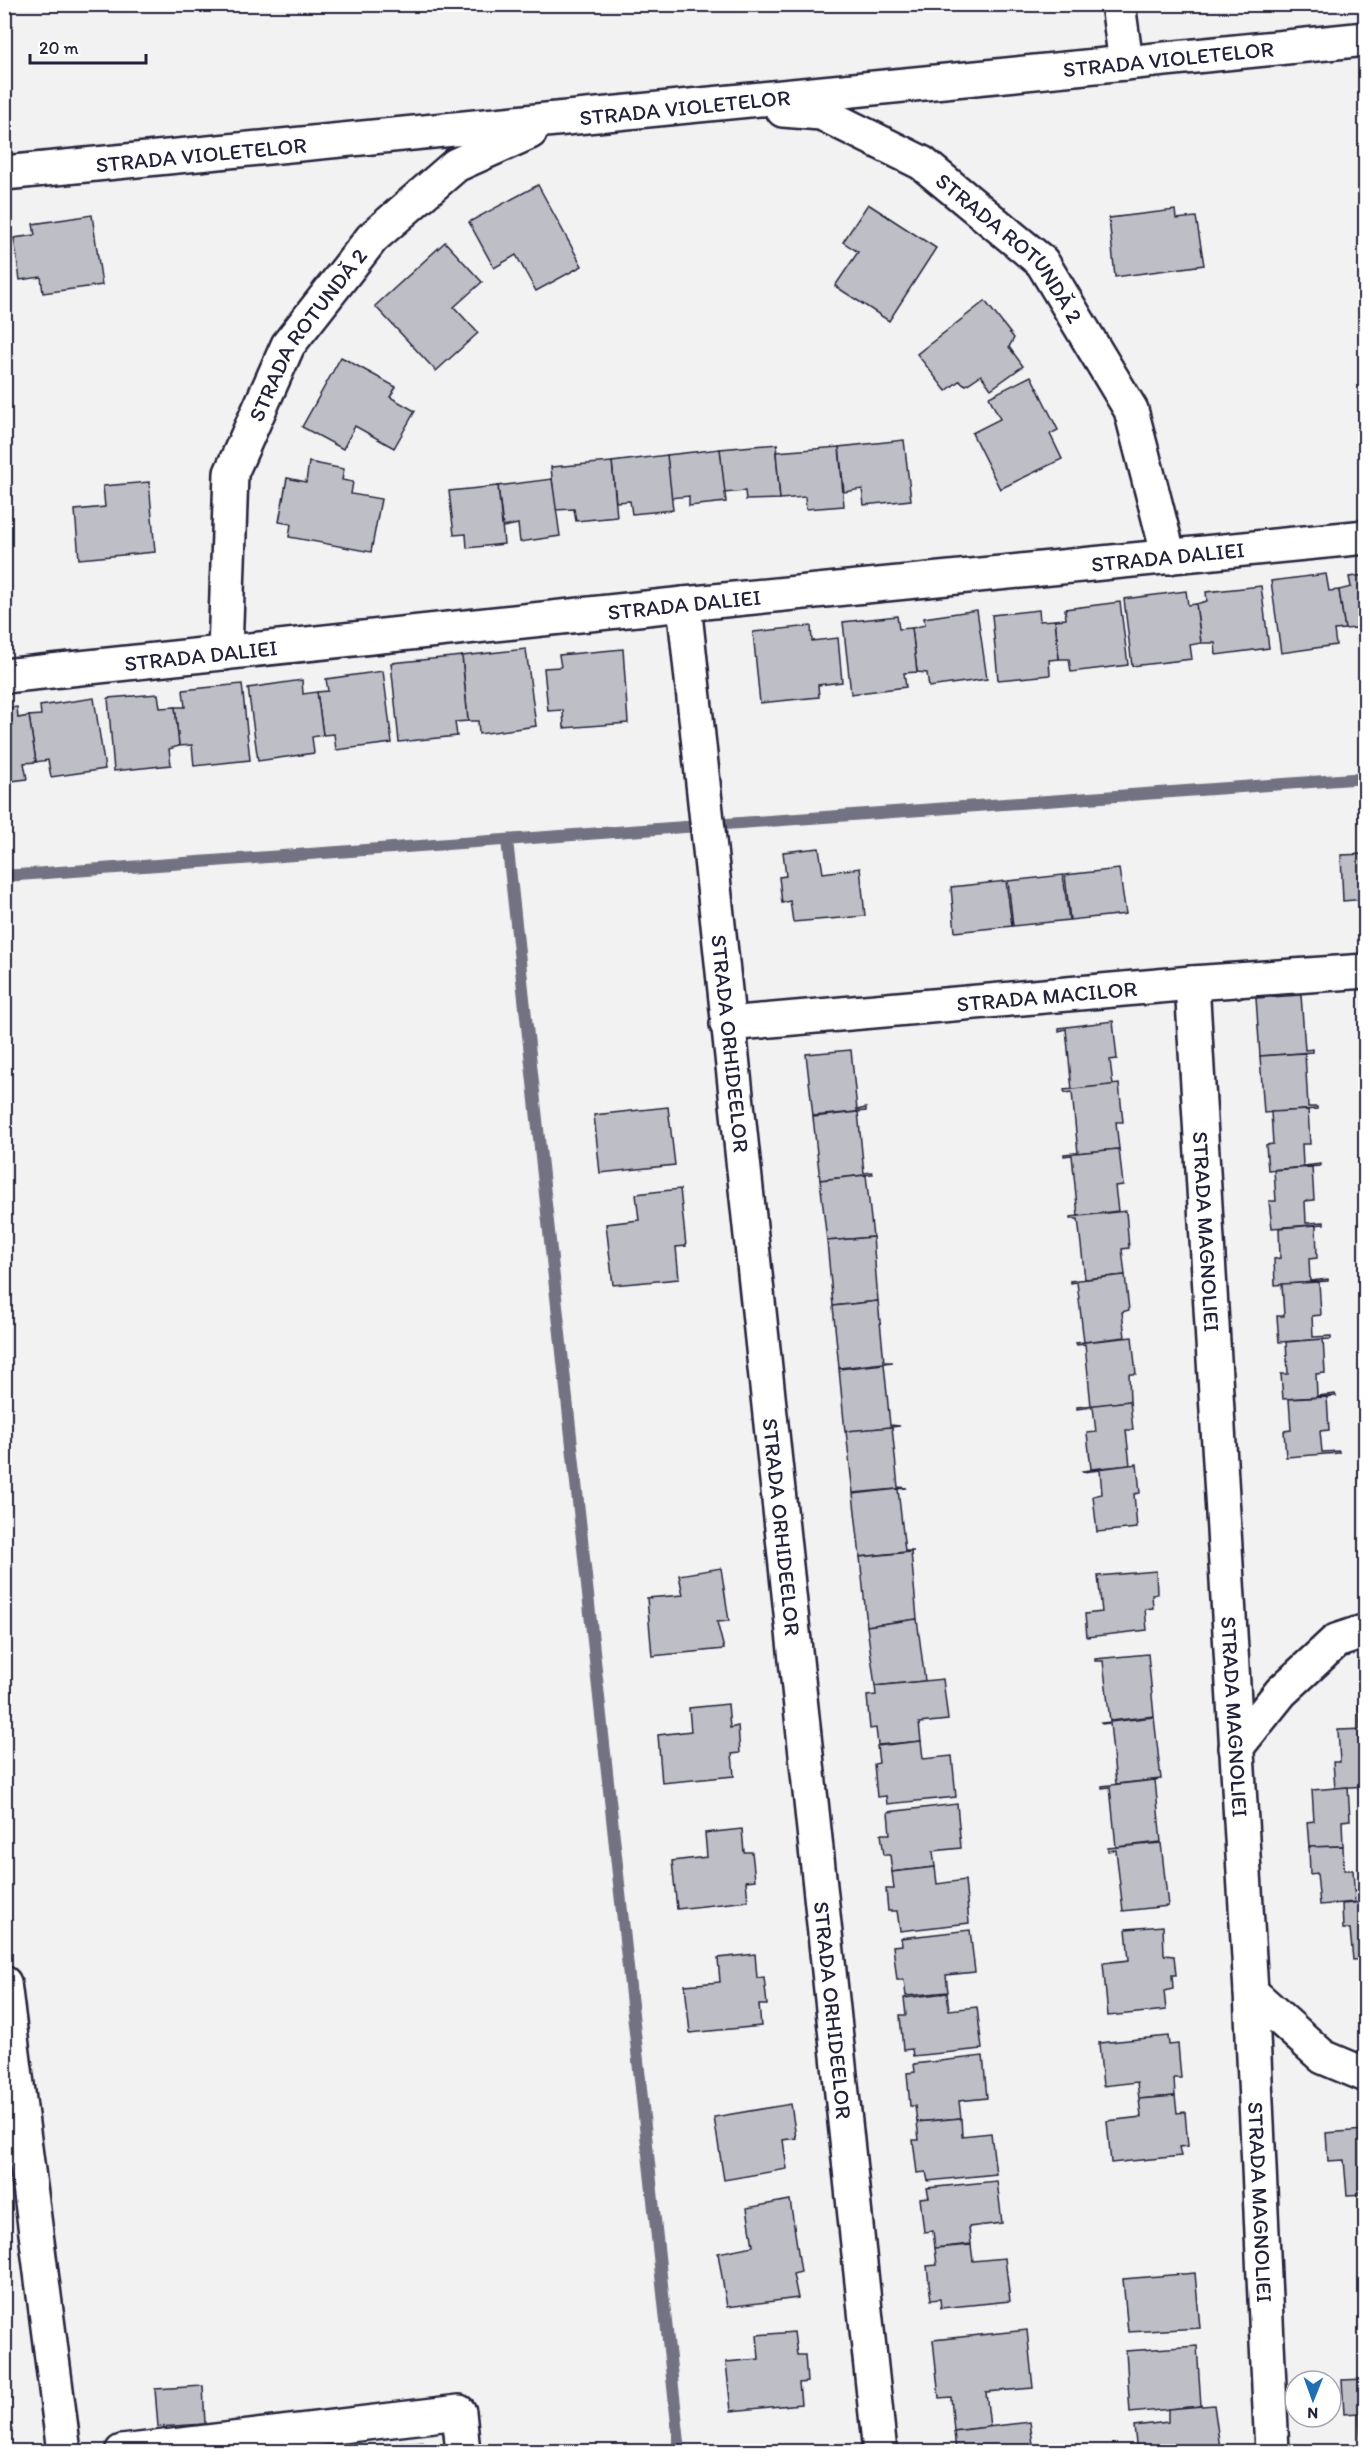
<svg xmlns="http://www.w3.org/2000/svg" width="1370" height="2456" font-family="Itim,sans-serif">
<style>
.green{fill:#d3d3d8;stroke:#7a7a8a;stroke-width:1.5}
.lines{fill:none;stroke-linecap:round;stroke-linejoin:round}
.stream{stroke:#727282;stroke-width:12}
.building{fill:#bebec6;stroke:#22223b;stroke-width:1.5}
.street-casing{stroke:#22223b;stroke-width:38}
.street{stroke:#fff;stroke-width:33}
.labels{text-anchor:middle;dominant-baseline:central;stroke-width:6;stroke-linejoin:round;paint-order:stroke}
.street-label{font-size:22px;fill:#22223b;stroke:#fff}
</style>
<rect width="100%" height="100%" fill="#f2f2f3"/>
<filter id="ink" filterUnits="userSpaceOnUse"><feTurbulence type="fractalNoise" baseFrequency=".0167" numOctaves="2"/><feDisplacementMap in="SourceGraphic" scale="12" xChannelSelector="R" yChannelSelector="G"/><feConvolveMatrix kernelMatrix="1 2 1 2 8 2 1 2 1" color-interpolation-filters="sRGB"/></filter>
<g filter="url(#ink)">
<polygon class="green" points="422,2441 423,2451 320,2451"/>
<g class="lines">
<g class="stream">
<polyline points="507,840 680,2452"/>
<polyline points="4,876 1366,778"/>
</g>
</g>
<g class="building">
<polygon points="538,185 582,266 536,291 516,255 494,268 469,222"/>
<polygon points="868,204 936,248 889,321 835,286 858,252 843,242"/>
<polygon points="1175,210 1176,219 1196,217 1204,265 1115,277 1109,218"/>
<polygon points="92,215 102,285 43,293 41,277 20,280 14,238 35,235 33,224"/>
<polygon points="445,242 482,282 454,307 478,333 436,371 375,306"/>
<polygon points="985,301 1014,338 1009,347 1023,366 991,389 981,375 966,385 959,381 946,391 917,354"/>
<polygon points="341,357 396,387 390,397 415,411 394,448 355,426 343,449 302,427"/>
<polygon points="1031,376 1058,430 1050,434 1062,459 1000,489 972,433 1000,419 989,397"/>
<polygon points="904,440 911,500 864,505 862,489 844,492 839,447"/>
<polygon points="778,444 776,452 780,499 746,500 745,491 724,493 720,449"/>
<polygon points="839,447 844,506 806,509 805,497 780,499 776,452"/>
<polygon points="720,449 726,502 689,506 689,496 670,498 667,455"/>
<polygon points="667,455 673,510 632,514 630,501 616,502 612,462"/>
<polygon points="309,462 344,469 342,480 353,482 351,494 381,499 371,552 289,537 291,524 279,522 287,478 306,482"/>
<polygon points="612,462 617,517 576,521 574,509 555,510 551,467"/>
<polygon points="552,479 560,536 520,542 518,524 503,527 498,486"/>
<polygon points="149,482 155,552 79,559 75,510 105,507 103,486"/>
<polygon points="498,486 504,544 467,548 466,534 454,535 449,491"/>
<polygon points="4,548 9,597 4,598"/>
<polygon points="1326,574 1329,591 1339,590 1345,629 1334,630 1336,645 1281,653 1271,581"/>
<polygon points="1366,575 1366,642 1358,643 1356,628 1345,629 1339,590 1351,587 1349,577"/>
<polygon points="1261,586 1269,648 1216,655 1215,643 1201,643 1196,604 1207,601 1206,592"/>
<polygon points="1186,591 1188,605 1196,604 1201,643 1190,645 1192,659 1132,666 1124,599"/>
<polygon points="1120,602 1128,665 1071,672 1069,659 1059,659 1055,620 1066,619 1065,609"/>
<polygon points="977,610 987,679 929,687 927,673 917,672 912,628 925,625 924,618"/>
<polygon points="1039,610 1040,621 1055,620 1059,659 1049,660 1050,675 998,680 992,615"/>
<polygon points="897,616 899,629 912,628 917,672 904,673 906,687 851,694 843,622"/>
<polygon points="811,626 812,641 838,638 842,682 818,685 819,697 760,703 753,632"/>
<polygon points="526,649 536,726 479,734 478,721 468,721 462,656"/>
<polygon points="623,649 628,723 564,728 563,710 548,711 544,668 561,667 559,655"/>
<polygon points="462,656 468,721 455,722 457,736 399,742 391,663"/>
<polygon points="383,671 392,743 336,750 334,734 323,735 317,692 328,691 326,679"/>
<polygon points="302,680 303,694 317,692 323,735 312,737 314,753 258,761 248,688"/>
<polygon points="242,684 250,760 194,766 192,745 179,746 175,707 185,707 183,690"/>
<polygon points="158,694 160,708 175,707 179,746 169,749 171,765 114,771 108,698"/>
<polygon points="94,698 105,769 51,777 48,760 36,762 29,716 41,715 40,706"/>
<polygon points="17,707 18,718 29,716 36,762 24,763 27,779 4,782 4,709"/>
<polygon points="819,848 823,873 860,868 865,916 793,922 790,901 782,903 779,877 786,876 783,852"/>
<polygon points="1366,854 1366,899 1343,901 1341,855"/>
<polygon points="1119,869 1126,914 1070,920 1065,875"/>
<polygon points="1063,875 1069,920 1013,926 1008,881"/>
<polygon points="1006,881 1012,926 955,932 951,887"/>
<polygon points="1301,995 1305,1050 1313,1049 1313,1052 1260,1056 1256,998"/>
<polygon points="1113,1021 1117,1059 1110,1060 1113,1085 1072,1090 1066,1029 1059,1031 1059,1028"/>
<polygon points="851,1050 857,1110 866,1108 866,1111 813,1116 806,1054"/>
<polygon points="1305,1053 1308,1107 1317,1107 1317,1109 1264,1113 1260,1056"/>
<polygon points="1119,1084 1123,1122 1116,1122 1119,1149 1078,1153 1072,1092 1065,1093 1064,1090"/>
<polygon points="668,1107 675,1165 600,1173 594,1115"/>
<polygon points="1308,1110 1310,1144 1302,1144 1303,1166 1320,1164 1320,1166 1268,1170 1266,1145 1273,1144 1271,1112"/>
<polygon points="858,1112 864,1173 872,1172 873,1174 820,1180 813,1117"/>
<polygon points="1119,1149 1123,1185 1115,1186 1118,1211 1078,1216 1072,1155 1064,1156 1064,1154"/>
<polygon points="1312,1167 1314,1200 1305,1201 1306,1223 1324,1222 1324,1224 1272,1228 1269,1201 1276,1201 1274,1170"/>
<polygon points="866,1175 873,1237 827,1241 820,1180"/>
<polygon points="680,1189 686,1246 676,1247 679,1279 613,1285 606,1224 639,1220 636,1194"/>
<polygon points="1126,1211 1129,1248 1122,1249 1125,1275 1085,1279 1078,1219 1070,1219 1070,1217"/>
<polygon points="1316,1225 1317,1258 1309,1259 1310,1281 1328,1279 1328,1281 1275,1285 1274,1259 1280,1258 1279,1228"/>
<polygon points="873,1237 878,1301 833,1306 827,1241"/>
<polygon points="1125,1275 1129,1310 1122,1312 1125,1337 1084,1342 1077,1282 1071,1283 1070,1281"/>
<polygon points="1319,1282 1321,1315 1312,1316 1313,1337 1331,1336 1331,1339 1279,1342 1277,1316 1284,1316 1282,1284"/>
<polygon points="878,1301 884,1362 893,1362 839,1368 833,1306"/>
<polygon points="1132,1337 1136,1374 1129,1374 1130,1401 1091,1406 1085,1344 1077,1345 1076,1343"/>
<polygon points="1323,1339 1325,1373 1316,1374 1317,1396 1335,1394 1336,1396 1283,1399 1281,1374 1288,1374 1286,1342"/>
<polygon points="884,1364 890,1425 900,1426 845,1432 839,1369"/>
<polygon points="1327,1397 1329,1430 1320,1431 1322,1452 1339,1451 1339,1453 1286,1457 1284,1431 1291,1430 1289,1399"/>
<polygon points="1130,1401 1133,1430 1126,1430 1130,1465 1091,1469 1087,1433 1096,1432 1093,1407 1077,1409 1077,1407"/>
<polygon points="892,1427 898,1487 907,1488 853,1493 846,1431"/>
<polygon points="1137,1464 1140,1493 1134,1494 1137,1528 1097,1532 1093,1496 1102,1494 1100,1470 1083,1472 1082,1471"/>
<polygon points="898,1489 905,1551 914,1551 860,1557 853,1494"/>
<polygon points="911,1552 917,1619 867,1626 860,1557"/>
<polygon points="721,1568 729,1621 717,1622 724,1649 652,1656 647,1598 683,1595 679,1575"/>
<polygon points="1156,1571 1157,1594 1152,1595 1153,1608 1145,1609 1147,1630 1087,1637 1085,1614 1102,1612 1098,1576"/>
<polygon points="917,1619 925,1681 875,1686 867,1626"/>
<polygon points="1148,1654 1154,1716 1110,1721 1103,1661 1095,1661 1095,1659"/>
<polygon points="943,1679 948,1720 919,1723 921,1741 878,1745 876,1728 870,1729 867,1696 876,1695 875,1686"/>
<polygon points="1366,1702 1366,1728 1360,1728 1359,1703"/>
<polygon points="728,1704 730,1728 738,1726 740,1753 732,1754 734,1776 662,1783 658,1735 691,1731 689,1708"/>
<polygon points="1154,1717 1161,1779 1116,1784 1110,1723 1102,1724 1101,1723"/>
<polygon points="1366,1729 1366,1786 1335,1788 1333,1762 1340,1762 1338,1730"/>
<polygon points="921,1741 923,1759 952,1756 956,1797 887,1804 886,1796 877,1797 874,1764 879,1763 877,1746"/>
<polygon points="1155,1780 1161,1842 1116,1847 1110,1787 1102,1788 1102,1786"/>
<polygon points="1348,1787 1350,1820 1342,1821 1343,1846 1309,1847 1307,1822 1314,1821 1312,1790"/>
<polygon points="957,1804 961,1848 933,1851 935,1867 892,1872 890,1855 884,1855 881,1834 890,1834 888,1812"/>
<polygon points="742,1829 744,1852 752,1852 755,1880 746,1881 748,1901 677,1909 672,1861 707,1857 705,1833"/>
<polygon points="1161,1843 1168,1906 1123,1911 1116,1850 1108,1851 1108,1848"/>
<polygon points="1343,1846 1344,1870 1353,1870 1355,1902 1320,1905 1317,1873 1310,1874 1309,1847"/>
<polygon points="935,1867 937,1884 965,1880 969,1923 900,1931 897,1911 888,1911 886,1889 894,1889 892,1872"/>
<polygon points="1366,1902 1366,1959 1353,1960 1350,1929 1343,1929 1342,1904"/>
<polygon points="1163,1926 1164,1955 1174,1956 1176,1975 1172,1975 1173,1989 1164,1991 1166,2010 1108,2016 1103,1963 1129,1960 1126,1929"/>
<polygon points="970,1930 975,1972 946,1975 948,1992 906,1996 904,1980 897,1980 893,1946 902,1945 901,1938"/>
<polygon points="755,1954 757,1978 764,1977 767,2005 759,2005 761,2026 690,2033 685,1985 720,1982 718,1958"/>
<polygon points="947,1993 949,2010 977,2007 982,2049 913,2056 912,2049 903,2050 900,2015 906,2015 904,1998"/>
<polygon points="1168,2036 1169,2045 1178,2044 1181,2078 1174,2078 1175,2096 1139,2099 1137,2082 1103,2086 1099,2043"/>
<polygon points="983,2056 987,2098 959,2101 961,2118 917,2122 915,2106 910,2106 907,2073 915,2072 914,2064"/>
<polygon points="1175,2096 1177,2113 1185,2112 1188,2146 1179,2147 1181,2156 1111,2163 1107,2121 1141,2117 1139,2099"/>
<polygon points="791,2104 796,2138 783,2140 787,2169 724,2180 714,2117"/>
<polygon points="961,2118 962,2136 991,2133 996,2174 928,2181 926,2172 917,2173 913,2140 919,2140 917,2122"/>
<polygon points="1364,2130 1366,2194 1347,2195 1344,2160 1328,2161 1326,2133"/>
<polygon points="997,2181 1002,2223 969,2227 971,2244 935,2248 933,2231 924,2232 920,2198 929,2197 927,2188"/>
<polygon points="790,2200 801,2272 793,2274 798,2298 727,2307 718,2253 753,2246 747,2208"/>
<polygon points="971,2245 973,2261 1005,2258 1010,2301 941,2308 940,2299 931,2300 927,2266 937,2265 935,2248"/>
<polygon points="1195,2273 1200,2328 1128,2332 1123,2279"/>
<polygon points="1027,2330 1033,2388 986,2392 990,2427 954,2431 951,2397 939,2398 933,2340"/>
<polygon points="794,2332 797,2355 805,2355 807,2382 799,2383 801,2404 731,2411 726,2362 759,2359 757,2335"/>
<polygon points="1197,2346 1201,2406 1130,2413 1126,2351"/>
<polygon points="1366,2379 1366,2447 1361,2448 1359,2413 1344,2414 1342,2380"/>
<polygon points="203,2386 205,2424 158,2427 155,2389"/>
<polygon points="1214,2405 1220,2448 1199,2452 1137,2452 1134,2426 1168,2422 1168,2409"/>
<polygon points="1030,2422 1034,2452 956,2452 954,2431"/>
</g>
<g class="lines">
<g class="street-casing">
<g id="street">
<polyline points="1118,4 1126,63"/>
<path id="s1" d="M783,110L821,113L922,163L1042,262L1131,410L1169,557"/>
<path id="s2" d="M4,173C458,131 912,84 1366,39"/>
<path id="s3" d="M684,604L880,2452"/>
<path id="s4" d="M225,653L231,473L288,345L372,238L456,165L530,132"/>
<path id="s5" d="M4,676L684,604L1366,537"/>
<path id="s6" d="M1192,983L1251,1992L1272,2452"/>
<path id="s7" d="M727,1024L1192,983L1366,971"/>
<polyline points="1236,1748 1281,1692 1336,1641 1366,1631"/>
<polyline points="4,1983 64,2452"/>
<polyline points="1251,1992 1323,2057 1366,2075"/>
<polyline points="122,2452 459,2412 463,2452"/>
</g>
</g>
<use href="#street" class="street"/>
</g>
</g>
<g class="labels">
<g class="street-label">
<text stroke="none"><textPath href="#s2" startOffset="1170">STRADA VIOLETELOR</textPath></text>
<text stroke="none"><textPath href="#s2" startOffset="684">STRADA VIOLETELOR</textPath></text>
<text stroke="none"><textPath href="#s2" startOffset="198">STRADA VIOLETELOR</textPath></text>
<text stroke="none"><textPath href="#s1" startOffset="274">STRADA ROTUNDĂ 2</textPath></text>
<text stroke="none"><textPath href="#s4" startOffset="339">STRADA ROTUNDĂ 2</textPath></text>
<text stroke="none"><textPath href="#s5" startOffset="1170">STRADA DALIEI</textPath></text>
<text stroke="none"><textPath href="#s5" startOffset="684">STRADA DALIEI</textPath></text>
<text stroke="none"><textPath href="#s5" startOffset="198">STRADA DALIEI</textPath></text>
<text stroke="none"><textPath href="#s7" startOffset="321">STRADA MACILOR</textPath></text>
<text stroke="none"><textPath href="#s3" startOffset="442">STRADA ORHIDEELOR</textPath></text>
<text stroke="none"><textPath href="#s6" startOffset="249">STRADA MAGNOLIEI</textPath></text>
<text stroke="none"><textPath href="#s3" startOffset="928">STRADA ORHIDEELOR</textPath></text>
<text stroke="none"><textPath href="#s6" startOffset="735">STRADA MAGNOLIEI</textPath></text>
<text stroke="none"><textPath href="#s3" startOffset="1414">STRADA ORHIDEELOR</textPath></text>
<text stroke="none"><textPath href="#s6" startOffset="1221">STRADA MAGNOLIEI</textPath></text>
</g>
</g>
<rect width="1370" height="2456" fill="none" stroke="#fff" stroke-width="24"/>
<rect x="12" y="12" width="1346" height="2432" fill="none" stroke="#22223b" stroke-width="2" filter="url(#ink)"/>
<g transform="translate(1313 2399) rotate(181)"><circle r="28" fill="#ffffff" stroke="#a7a7b1" stroke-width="1.5"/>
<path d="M0-4.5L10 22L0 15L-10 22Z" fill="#1f6fb2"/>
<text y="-9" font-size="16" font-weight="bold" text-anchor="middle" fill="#22223b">N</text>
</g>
<path d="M30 54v9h116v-9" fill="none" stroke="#22223b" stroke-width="3"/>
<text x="39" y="54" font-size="18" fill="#22223b" stroke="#ffffff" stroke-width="4.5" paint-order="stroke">20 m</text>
</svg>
